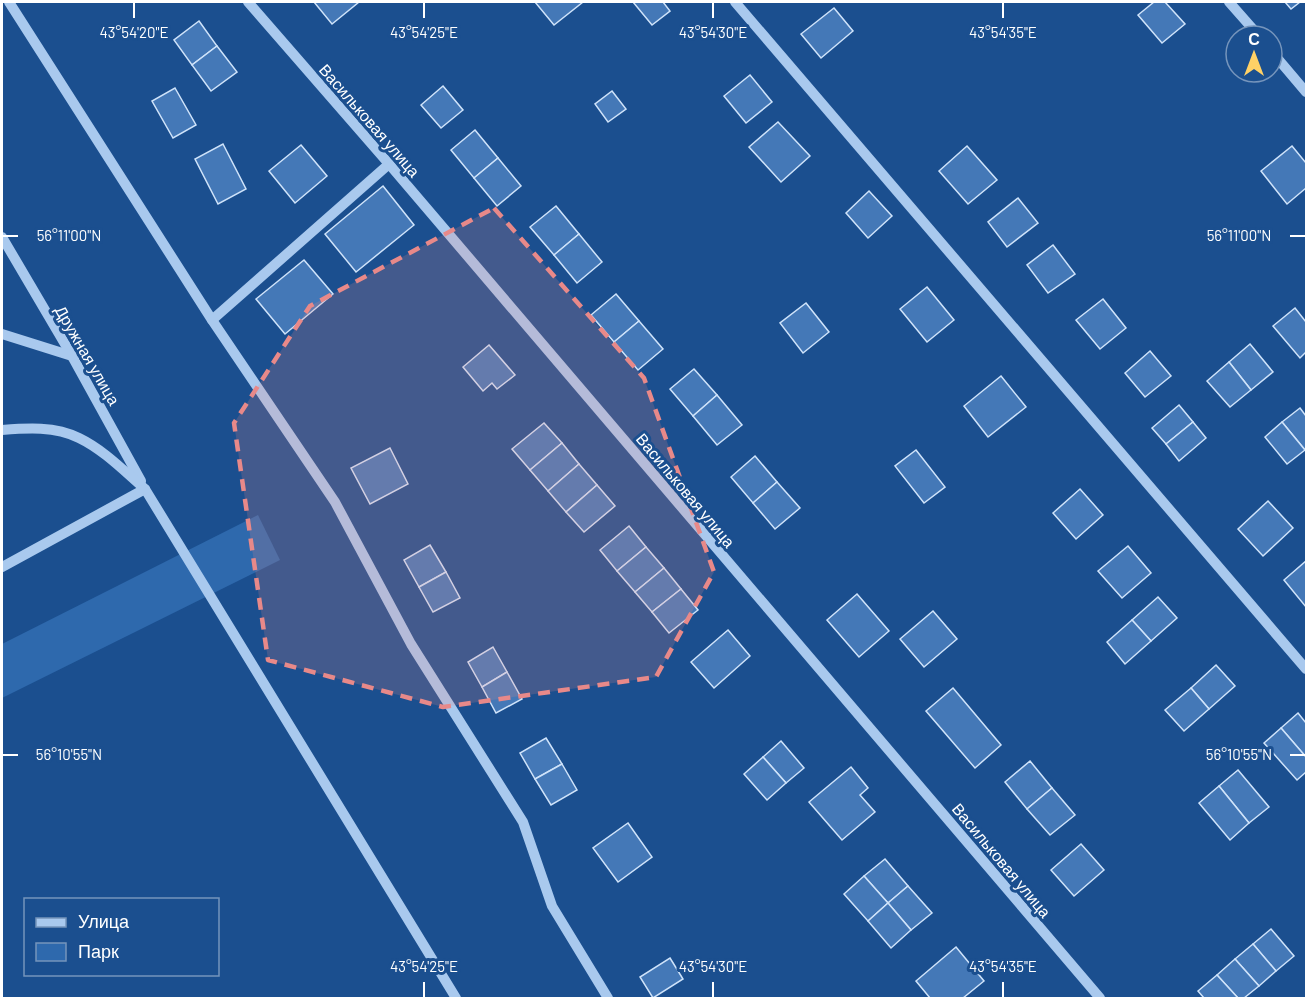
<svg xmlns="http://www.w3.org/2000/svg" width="1308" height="1000" font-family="Barlow,sans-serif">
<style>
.green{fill:#2e69ad}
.building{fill:#4478b7;stroke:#cfe3fa;stroke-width:1.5}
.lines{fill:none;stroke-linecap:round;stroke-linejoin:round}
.minor{stroke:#a9c9ee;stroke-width:10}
.marked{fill:#e88989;fill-opacity:0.2;stroke:#e88989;stroke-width:4.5;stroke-dasharray:12 8;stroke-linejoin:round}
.ticks{fill:none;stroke:#fff;stroke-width:2}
.labels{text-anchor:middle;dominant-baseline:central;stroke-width:6;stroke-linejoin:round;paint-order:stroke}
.street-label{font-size:16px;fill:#fff;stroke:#1b4f8f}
.ticks-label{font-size:15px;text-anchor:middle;fill:#fff;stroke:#1b4f8f;stroke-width:6;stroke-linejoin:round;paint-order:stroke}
</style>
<rect width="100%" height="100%" fill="#1b4f8f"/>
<polygon class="green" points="258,515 280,560 2,698 2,644"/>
<g class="building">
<polygon points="314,2 359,2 332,24"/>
<polygon points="535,2 583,2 554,25"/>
<polygon points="633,2 663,2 670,11 652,25"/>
<polygon points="1154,2 1165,2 1185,24 1162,43 1138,15"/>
<polygon points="1285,2 1300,2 1291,9"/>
<polygon points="834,8 853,31 821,58 801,34"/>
<polygon points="199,21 217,46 192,65 174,40"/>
<polygon points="217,46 237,72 211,91 192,65"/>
<polygon points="750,75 772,102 746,123 724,96"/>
<polygon points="443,86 463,110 441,128 421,105"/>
<polygon points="175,88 196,125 173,138 152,101"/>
<polygon points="612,91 626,109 608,122 595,104"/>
<polygon points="778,122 810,156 781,182 749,147"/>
<polygon points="475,130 498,158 474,178 451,150"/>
<polygon points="223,144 246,189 218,204 195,159"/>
<polygon points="301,145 327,176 295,203 269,171"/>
<polygon points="967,146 997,180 968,204 939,171"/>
<polygon points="1292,146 1306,163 1306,188 1287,204 1261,171"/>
<polygon points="498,158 521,186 497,206 474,178"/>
<polygon points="383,186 414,225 356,272 325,234"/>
<polygon points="869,191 892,216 868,238 846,213"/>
<polygon points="1018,198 1038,223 1007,247 988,222"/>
<polygon points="556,206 579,234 554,255 530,227"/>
<polygon points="579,234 602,262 577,283 554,255"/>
<polygon points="1053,245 1075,274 1048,293 1027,265"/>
<polygon points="304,260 333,294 285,334 256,299"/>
<polygon points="927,287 954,320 927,342 900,309"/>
<polygon points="616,294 639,321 614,342 591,315"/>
<polygon points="1103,299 1126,328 1100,349 1076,320"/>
<polygon points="806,303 829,332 803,353 780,323"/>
<polygon points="1295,308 1306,322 1306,352 1300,358 1273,326"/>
<polygon points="639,321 663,349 638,370 614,342"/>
<polygon points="1250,344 1273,372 1251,390 1229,362"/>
<polygon points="489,345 515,375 497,389 492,383 483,391 463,367"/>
<polygon points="1150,351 1171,376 1145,397 1125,373"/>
<polygon points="1229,362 1251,390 1230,407 1207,381"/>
<polygon points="694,369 717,395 693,416 670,389"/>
<polygon points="1001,376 1026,407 988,437 964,406"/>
<polygon points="717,395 742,425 717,445 693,416"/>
<polygon points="1179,405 1193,422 1166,444 1152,428"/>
<polygon points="1300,408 1306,416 1306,449 1305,450 1282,422"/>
<polygon points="1193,422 1206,438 1179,461 1166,444"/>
<polygon points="1282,422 1305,450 1287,464 1265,437"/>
<polygon points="544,423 562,443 530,470 512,449"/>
<polygon points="562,443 579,464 548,491 530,470"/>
<polygon points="390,448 408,484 370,504 351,468"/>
<polygon points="916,450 945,487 924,503 895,466"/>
<polygon points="755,456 777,482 753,503 731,477"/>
<polygon points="579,464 597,485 566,512 548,491"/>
<polygon points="777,482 800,508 775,529 753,503"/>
<polygon points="597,485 615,506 584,532 566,512"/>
<polygon points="1080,489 1103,515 1076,539 1053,513"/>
<polygon points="1268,501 1293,528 1263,556 1238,529"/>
<polygon points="629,526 646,547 617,571 600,550"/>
<polygon points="430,545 446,572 419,587 404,560"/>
<polygon points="1128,546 1151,573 1122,598 1098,571"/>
<polygon points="646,547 664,568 635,592 617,571"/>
<polygon points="1306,561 1306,607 1284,580"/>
<polygon points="664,568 681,589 652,612 635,592"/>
<polygon points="446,572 460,598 433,612 419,587"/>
<polygon points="681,589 698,610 669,633 652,612"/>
<polygon points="857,594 889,631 859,657 827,620"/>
<polygon points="1158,597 1177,618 1151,641 1132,620"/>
<polygon points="933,611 957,639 924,667 900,639"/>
<polygon points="1132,620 1151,641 1125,664 1107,642"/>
<polygon points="728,630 750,656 714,688 691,662"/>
<polygon points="493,647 507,672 482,687 468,662"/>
<polygon points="1216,665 1235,686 1209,709 1191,688"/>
<polygon points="507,672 522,699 496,713 482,687"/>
<polygon points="953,688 1001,745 975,768 926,711"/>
<polygon points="1191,688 1209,709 1184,731 1165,710"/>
<polygon points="1298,713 1306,723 1306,757 1281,728"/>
<polygon points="1281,728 1306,757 1306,772 1297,780 1264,743"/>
<polygon points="546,738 562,764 535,779 520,753"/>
<polygon points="781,741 804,768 786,783 763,757"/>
<polygon points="763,757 786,783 767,800 744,774"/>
<polygon points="1030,761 1052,788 1027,809 1005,782"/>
<polygon points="562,764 577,790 551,805 535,779"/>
<polygon points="851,767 868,788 860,795 875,812 842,840 809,802"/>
<polygon points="1238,770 1269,807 1249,823 1219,786"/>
<polygon points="1219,786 1249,823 1230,840 1199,803"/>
<polygon points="1052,788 1075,815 1050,835 1027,809"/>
<polygon points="628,823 652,857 618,882 593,848"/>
<polygon points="1081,844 1104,870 1074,896 1051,870"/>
<polygon points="885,859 908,886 888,903 864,876"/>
<polygon points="864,876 888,903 868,921 844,894"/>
<polygon points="908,886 932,913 911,930 888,903"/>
<polygon points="888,903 911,930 891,948 868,921"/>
<polygon points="1271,929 1294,956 1276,971 1253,944"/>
<polygon points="1253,944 1276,971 1259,986 1235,959"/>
<polygon points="956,947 984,981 963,998 930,998 916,981"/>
<polygon points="670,958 683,979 653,998 640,977"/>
<polygon points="1235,959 1259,986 1244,998 1238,998 1217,975"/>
<polygon points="1217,975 1238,998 1204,998 1198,991"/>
</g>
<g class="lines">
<g class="minor">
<polyline points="9,2 212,320 335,502 411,644 523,822 552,906 608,998"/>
<polyline points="248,2 389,164 1100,998"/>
<polyline points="735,2 1306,669"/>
<polyline points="1229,2 1259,36"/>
<polyline points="1272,52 1306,92"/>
<polyline points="2,237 72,356 141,481"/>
<polyline points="212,320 389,164"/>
<polyline points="2,334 72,356"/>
<path d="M2,430C27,428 55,426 79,438C104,450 125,472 145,489L456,998"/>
<polyline points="2,567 145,489"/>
</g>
</g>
<path class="marked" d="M494,208L644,378L714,572L656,677L443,707L268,660L234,423L310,306Z"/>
<path class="ticks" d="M134,3V18M424,3V18M713,3V18M1003,3V18M3,236H18M1290,236H1305M3,755H18M1290,755H1305M424,982V997M713,982V997M1003,982V997"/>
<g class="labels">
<g class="street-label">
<text transform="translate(370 120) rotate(49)">Васильковая улица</text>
<text transform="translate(88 355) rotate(60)">Дружная улица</text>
<text transform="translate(686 490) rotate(50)">Васильковая улица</text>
<text transform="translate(1002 860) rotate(50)">Васильковая улица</text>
</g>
</g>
<g class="ticks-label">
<text x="134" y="38">43°54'20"E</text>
<text x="424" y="38">43°54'25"E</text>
<text x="713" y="38">43°54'30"E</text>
<text x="1003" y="38">43°54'35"E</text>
<text x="69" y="241">56°11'00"N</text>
<text x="1239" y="241">56°11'00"N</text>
<text x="69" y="760">56°10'55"N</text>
<text x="1239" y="760">56°10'55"N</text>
<text x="424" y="972">43°54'25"E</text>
<text x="713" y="972">43°54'30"E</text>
<text x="1003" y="972">43°54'35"E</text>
</g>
<rect width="1308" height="1000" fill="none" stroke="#ffffff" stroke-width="6"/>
<rect x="24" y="898" width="195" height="78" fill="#1b4f8f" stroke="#7695bc" stroke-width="1.5"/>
<rect x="36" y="918" width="30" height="9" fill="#a9c9ee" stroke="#7695bc" stroke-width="1.5"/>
<text x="78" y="928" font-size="18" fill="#ffffff">Улица</text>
<rect x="36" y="943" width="30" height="18" fill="#2e69ad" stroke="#7695bc" stroke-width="1.5"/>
<text x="78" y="958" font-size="18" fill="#ffffff">Парк</text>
<g transform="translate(1254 54)"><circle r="28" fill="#1b4f8f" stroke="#7695bc" stroke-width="1.5"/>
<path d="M0-4.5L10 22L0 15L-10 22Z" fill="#ffd166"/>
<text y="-9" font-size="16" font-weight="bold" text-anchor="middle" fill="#ffffff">С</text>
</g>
</svg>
